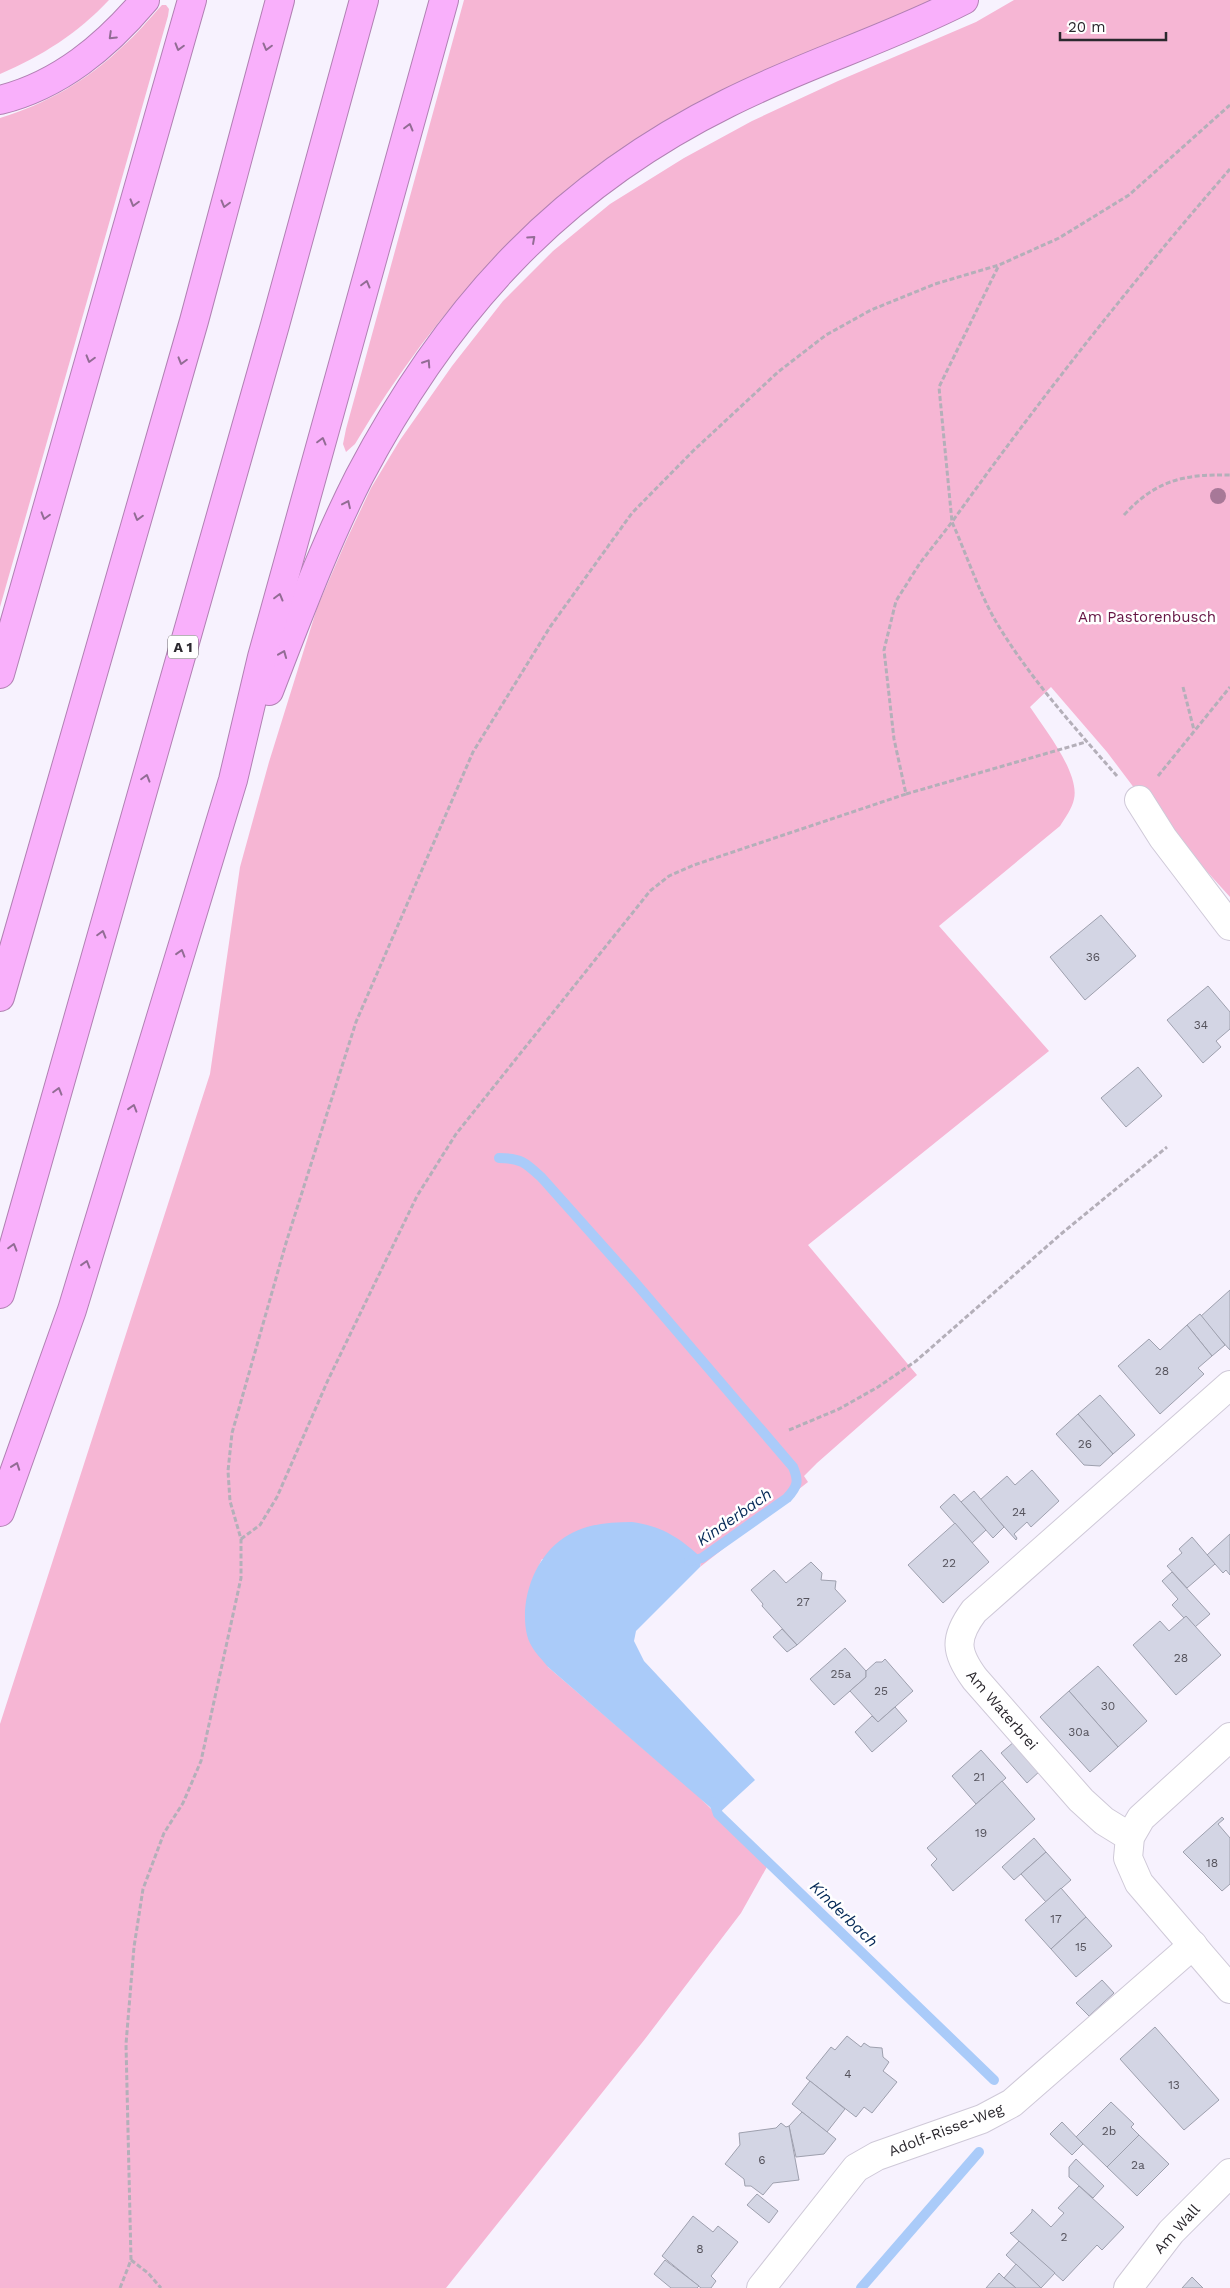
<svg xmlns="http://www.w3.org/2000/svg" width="1230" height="2288" font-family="'Work Sans',sans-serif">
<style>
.green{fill:#f6b6d4}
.water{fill:#aacbf9}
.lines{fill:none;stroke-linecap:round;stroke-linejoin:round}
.stream{stroke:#aacbf9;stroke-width:10}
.building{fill:#d3d5e4;stroke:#9ea0ae}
.minor-casing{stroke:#cfc9d8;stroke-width:30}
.motorway-casing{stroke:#b180b3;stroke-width:30}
.path{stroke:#b4afb9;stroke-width:3;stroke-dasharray:5 2.5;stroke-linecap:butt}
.minor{stroke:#fff;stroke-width:28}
.motorway{stroke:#f9b0fb;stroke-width:28}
.tree{fill:#a77898}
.oneway{stroke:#926c94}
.labels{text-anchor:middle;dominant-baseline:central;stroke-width:5;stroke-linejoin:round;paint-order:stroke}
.number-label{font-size:12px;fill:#55535c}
.shield{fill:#fff;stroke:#6b686d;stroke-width:1}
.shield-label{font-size:14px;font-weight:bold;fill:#2b282e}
.park-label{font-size:15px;fill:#651544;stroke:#fff}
.street-label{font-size:15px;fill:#2b282e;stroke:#fff}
.water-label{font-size:16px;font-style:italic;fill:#052957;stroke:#fff}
</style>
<rect width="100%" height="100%" fill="#f7f2fe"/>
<g class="green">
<path d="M0,0H109C78,33 42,56 0,74Z"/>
<path d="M464,0H936L564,193C480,263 411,350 355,444L346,452L343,444L346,429Z"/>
<path d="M1014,0H1230V897L1147,805L1107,752L1051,687L1030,707C1044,728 1080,773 1074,799C1072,809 1065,818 1060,826L939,926L1049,1051L808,1245L917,1375L817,1463L804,1476L808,1482L700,1567L702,1558L542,1559L533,1578L527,1601L548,1667L696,1794L768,1865L741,1913L645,2039L446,2288H0V1724L210,1074L240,867L269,762L317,608L346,541L371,488L400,440L452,366L503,301L553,251L610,204L684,158L752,121L838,81L976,22Z"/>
<path d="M162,5H166L169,9L168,16L0,607V118C46,104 88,80 122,47C137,34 149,19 162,5Z"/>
</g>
<path class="water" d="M632,1522C664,1527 678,1537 702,1558L700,1567L636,1631L634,1641L644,1661L755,1780L718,1814L548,1667C540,1657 530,1648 527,1635C519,1600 535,1556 565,1537C585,1524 609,1522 632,1522Z"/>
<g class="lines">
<g class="stream">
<path d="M499,1158C522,1158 526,1163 542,1178L633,1280L793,1467C799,1481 798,1486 787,1498L702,1558L689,1561"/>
<polyline points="714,1802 718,1814 994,2080"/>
<polyline points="861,2288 979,2152"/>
</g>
</g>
<g class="building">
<polygon points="1101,915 1136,956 1085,1000 1050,957"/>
<polygon points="1208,986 1230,1012 1230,1029 1216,1041 1221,1047 1203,1063 1167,1020"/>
<polygon points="1138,1067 1162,1096 1126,1127 1101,1098"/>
<polygon points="1230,1290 1230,1350 1200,1317"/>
<polygon points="1200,1314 1225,1345 1212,1356 1187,1325"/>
<polygon points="1187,1325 1212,1356 1198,1368 1204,1374 1160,1414 1118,1366 1149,1339 1160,1350"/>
<polygon points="1100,1395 1135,1435 1113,1454 1078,1414"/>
<polygon points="1078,1414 1113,1454 1100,1466 1084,1465 1056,1434"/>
<polygon points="1032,1470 1059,1501 1031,1527 1027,1522 1014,1534 1017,1538 1016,1540 980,1500 1007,1476 1015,1485"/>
<polygon points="974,1491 1004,1527 993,1538 961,1502"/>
<polygon points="954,1494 986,1530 972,1543 940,1507"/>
<polygon points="955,1523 989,1562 943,1603 908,1565"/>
<polygon points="1230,1534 1230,1575 1226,1570 1223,1573 1207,1555"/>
<polygon points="1192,1537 1215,1564 1187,1588 1167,1566 1182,1553 1179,1549"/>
<polygon points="811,1562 822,1573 821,1580 836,1581 835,1589 846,1601 797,1645 762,1606 763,1604 751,1590 774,1570 786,1583"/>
<polygon points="1172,1572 1210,1614 1195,1627 1186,1616 1184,1618 1172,1605 1178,1599 1162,1581"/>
<polygon points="1186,1616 1221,1655 1176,1695 1133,1645 1160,1621 1169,1631"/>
<polygon points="782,1629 797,1645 787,1652 773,1637"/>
<polygon points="845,1648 866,1671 866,1677 834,1705 810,1679"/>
<polygon points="885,1659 913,1691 878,1722 850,1691 866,1677 866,1671 876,1662 882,1662"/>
<polygon points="1098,1666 1147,1721 1118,1747 1069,1691"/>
<polygon points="1069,1691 1118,1747 1090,1772 1040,1717"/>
<polygon points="895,1707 907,1721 872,1752 855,1732 872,1716 878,1722"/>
<polygon points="1015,1741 1041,1770 1027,1783 1001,1753"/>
<polygon points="981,1750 1006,1778 976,1804 952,1776"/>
<polygon points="1002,1781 1035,1819 953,1891 931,1865 937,1859 927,1848"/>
<polygon points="1222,1817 1224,1819 1218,1824 1230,1838 1230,1884 1222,1891 1183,1852"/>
<polygon points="1034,1838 1046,1852 1014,1880 1002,1867"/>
<polygon points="1046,1852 1071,1880 1046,1902 1021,1874"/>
<polygon points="1061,1888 1086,1917 1051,1949 1025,1920"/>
<polygon points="1086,1917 1112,1946 1076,1977 1051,1949"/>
<polygon points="1102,1980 1114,1993 1089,2016 1076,2003"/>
<polygon points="1155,2027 1219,2100 1184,2130 1120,2059"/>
<polygon points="847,2036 861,2047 864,2043 870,2047 882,2048 883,2057 889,2062 883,2071 897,2082 872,2113 864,2107 856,2117 806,2078 831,2047 835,2050"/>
<polygon points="810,2081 845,2109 827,2132 792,2104"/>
<polygon points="1111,2102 1134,2124 1131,2127 1139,2135 1107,2167 1076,2137"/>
<polygon points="802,2112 836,2139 824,2154 796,2157 789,2126"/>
<polygon points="1062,2122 1083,2144 1072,2155 1050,2134"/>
<polygon points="781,2123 786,2127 789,2126 799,2180 773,2183 763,2195 751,2186 745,2186 744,2179 725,2164 740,2145 739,2133 776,2128"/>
<polygon points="1139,2135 1169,2164 1137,2196 1107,2167"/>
<polygon points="1076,2159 1104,2186 1093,2198 1069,2177 1069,2167"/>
<polygon points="1079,2186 1124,2227 1102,2250 1097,2245 1063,2281 1010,2233 1013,2232 1032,2212 1032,2209 1051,2227 1064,2213 1058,2208"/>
<polygon points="757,2194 778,2211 769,2223 747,2205"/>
<polygon points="693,2216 713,2232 718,2226 738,2242 711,2276 716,2281 711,2288 701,2288 662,2256"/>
<polygon points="1019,2241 1055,2273 1041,2288 1006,2255"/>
<polygon points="665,2260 699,2286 697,2288 671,2288 654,2274"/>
<polygon points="1016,2264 1041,2288 1016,2288 1004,2278"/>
<polygon points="999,2273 1004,2278 1016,2288 986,2288"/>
<polygon points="1192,2277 1203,2288 1182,2288"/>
</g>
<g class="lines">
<g class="minor-casing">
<g id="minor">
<polyline points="1139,800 1163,838 1230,926"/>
<polyline points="1230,1737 1141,1818 1130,1837 1128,1858 1139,1883 1230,1989"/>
<path d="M1130,1837L1104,1821L1081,1800L975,1679C955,1652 954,1638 974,1611L1230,1385"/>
<polyline points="761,2288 856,2168 877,2156 982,2119 1012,2103 1193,1945"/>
<polyline points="1128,2288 1171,2232 1230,2173"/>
</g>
</g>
<g class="motorway-casing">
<g id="motorway">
<path d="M0,100C60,85 106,46 145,0"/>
<polyline points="0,674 192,0"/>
<path d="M269,691C297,619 324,546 359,477C446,311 558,187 728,103C805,64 888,39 964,0"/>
<polyline points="0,997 194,321 280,0"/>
<polyline points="0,1294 275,325 364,0"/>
<polyline points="0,1512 72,1310 233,780 262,657 444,0"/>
</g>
</g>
<g class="path">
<path d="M1124,515C1156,480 1184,474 1230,475"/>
<polyline points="1183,687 1194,730"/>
<path d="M1117,776C1074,727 1028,676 995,620C978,590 966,553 952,522C1039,400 1132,282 1230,169"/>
<polyline points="1158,776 1230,687"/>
<polyline points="906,794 1086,742"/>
<polyline points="789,1430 839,1409 878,1387 916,1361 1061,1234 1167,1147"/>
<polyline points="241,1539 260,1525 277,1497 328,1380 417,1196 456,1134 650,891 669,876 694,865 906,794 894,739 884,650 896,601 920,563 952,522 939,387 999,265"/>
<polyline points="131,2260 148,2273 161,2288"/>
<polyline points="120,2288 131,2260 126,2044 134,1947 143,1889 164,1833 183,1803 201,1761 241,1578 241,1539 230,1501 228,1471 232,1433 286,1243 356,1022 473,752 550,627 632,513 693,451 778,372 826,335 871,310 935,284 999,265 1059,238 1129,195 1230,105"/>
</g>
<use href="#minor" class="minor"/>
<use href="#motorway" class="motorway"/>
</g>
<circle class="tree" cx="1218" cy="496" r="8"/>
<defs><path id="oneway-chevron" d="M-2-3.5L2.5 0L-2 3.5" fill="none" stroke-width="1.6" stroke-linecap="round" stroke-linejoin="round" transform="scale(1.25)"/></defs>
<g class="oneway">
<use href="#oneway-chevron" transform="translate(112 36) rotate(136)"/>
<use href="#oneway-chevron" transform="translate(179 47) rotate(106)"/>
<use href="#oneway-chevron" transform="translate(267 47) rotate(105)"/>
<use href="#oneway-chevron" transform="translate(409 127) rotate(-75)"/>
<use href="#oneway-chevron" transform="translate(134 203) rotate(106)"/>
<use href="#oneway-chevron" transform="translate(225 204) rotate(105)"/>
<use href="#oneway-chevron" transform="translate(532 239) rotate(-42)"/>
<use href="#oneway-chevron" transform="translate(366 284) rotate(-75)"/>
<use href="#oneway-chevron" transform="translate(90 359) rotate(106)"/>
<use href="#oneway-chevron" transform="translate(182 361) rotate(106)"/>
<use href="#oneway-chevron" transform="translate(427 363) rotate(-57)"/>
<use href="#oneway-chevron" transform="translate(322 441) rotate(-75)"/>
<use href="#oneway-chevron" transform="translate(347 504) rotate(-65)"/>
<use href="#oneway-chevron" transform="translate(45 516) rotate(106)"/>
<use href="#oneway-chevron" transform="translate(138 517) rotate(106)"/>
<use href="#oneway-chevron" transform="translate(279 597) rotate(-75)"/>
<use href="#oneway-chevron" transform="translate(283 654) rotate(-68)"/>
<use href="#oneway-chevron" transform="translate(146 778) rotate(-74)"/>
<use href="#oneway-chevron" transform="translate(102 934) rotate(-74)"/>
<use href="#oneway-chevron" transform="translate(181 953) rotate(-73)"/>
<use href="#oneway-chevron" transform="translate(58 1091) rotate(-74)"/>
<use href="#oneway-chevron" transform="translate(133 1108) rotate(-73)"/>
<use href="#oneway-chevron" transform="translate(13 1247) rotate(-74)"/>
<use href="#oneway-chevron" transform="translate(86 1264) rotate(-73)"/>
<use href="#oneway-chevron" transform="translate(16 1466) rotate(-70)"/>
</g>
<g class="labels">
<g class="number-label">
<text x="1093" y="957">36</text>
<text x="1201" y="1025">34</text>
<text x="1162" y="1371">28</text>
<text x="1085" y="1444">26</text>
<text x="1019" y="1512">24</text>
<text x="949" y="1563">22</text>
<text x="803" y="1602">27</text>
<text x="1181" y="1658">28</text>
<text x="841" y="1674">25a</text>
<text x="881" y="1691">25</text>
<text x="1108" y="1706">30</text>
<text x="1079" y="1732">30a</text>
<text x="979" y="1777">21</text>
<text x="981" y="1833">19</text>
<text x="1212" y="1863">18</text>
<text x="1056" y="1919">17</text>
<text x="1081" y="1947">15</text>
<text x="848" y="2074">4</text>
<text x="1174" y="2085">13</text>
<text x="1109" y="2131">2b</text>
<text x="762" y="2160">6</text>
<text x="1138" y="2165">2a</text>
<text x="1064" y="2237">2</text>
<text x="700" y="2249">8</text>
</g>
<rect class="shield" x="168" y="635.5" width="30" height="23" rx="4"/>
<g class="shield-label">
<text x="183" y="647">A 1</text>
</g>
<g class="park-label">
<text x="1147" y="617">Am Pastorenbusch</text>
</g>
<g class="street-label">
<text transform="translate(1002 1710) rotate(49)">Am Waterbrei</text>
<text transform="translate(946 2130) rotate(-21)">Adolf-Risse-Weg</text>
<text transform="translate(1177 2229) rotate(-48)">Am Wall</text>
</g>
<g class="water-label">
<text transform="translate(734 1517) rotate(-35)">Kinderbach</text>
<text transform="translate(844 1914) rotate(44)">Kinderbach</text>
</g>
</g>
<path d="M1060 32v8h106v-8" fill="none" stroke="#2b282e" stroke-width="2.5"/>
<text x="1068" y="32" font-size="15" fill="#2b282e" stroke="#ffffff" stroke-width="4" paint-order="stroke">20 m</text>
</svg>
